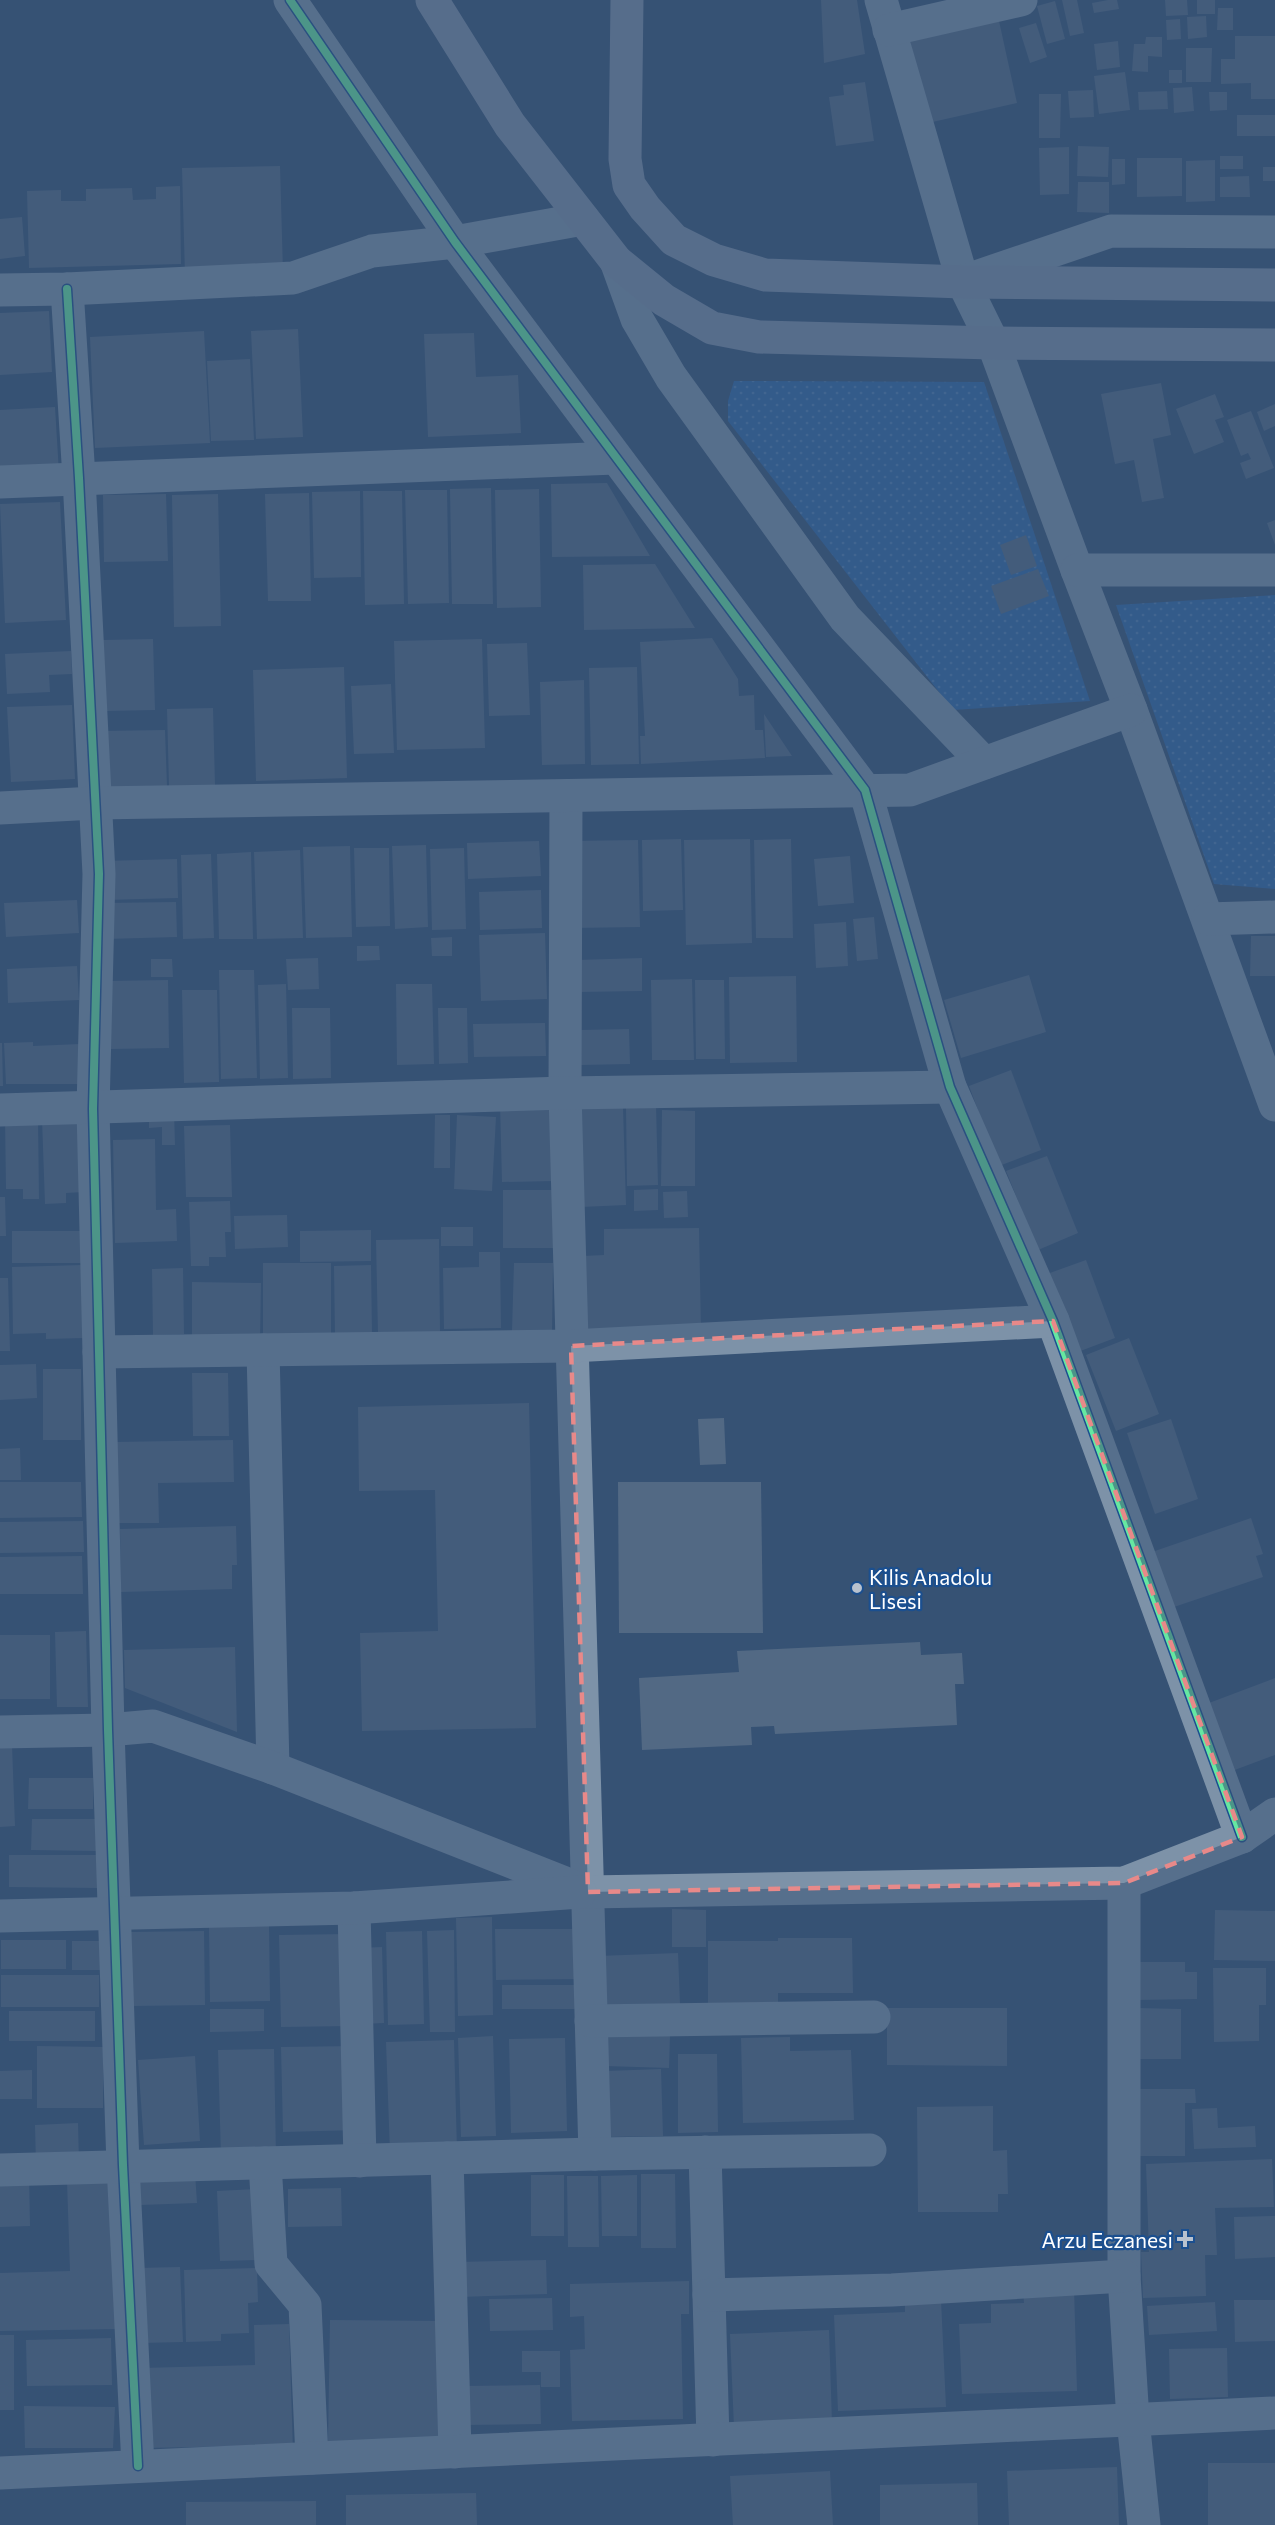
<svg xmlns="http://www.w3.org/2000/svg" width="1275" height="2525" font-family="Commissioner,sans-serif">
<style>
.park{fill:url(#park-dots)}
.building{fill:#526984}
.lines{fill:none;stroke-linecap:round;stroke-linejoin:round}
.minor{stroke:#7d92a8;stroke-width:33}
.major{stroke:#7d8ea7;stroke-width:33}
.cycleway-casing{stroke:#1b4f8f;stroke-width:11}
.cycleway{stroke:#66e7a1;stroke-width:8}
.marked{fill:none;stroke:#e88989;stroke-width:4.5;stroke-dasharray:12 8;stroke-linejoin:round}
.poi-dot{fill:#b9c2ce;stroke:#1b4f8f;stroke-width:2}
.labels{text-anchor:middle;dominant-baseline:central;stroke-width:4.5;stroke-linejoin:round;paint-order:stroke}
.poi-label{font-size:21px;fill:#fff;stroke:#1b4f8f;text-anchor:start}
</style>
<defs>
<pattern id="park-dots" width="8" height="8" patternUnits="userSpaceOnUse" patternTransform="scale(1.5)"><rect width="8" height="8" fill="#2f66a5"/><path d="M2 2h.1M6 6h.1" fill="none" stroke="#4e7db2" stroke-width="1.8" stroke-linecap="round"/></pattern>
</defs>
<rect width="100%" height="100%" fill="#365274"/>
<g class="park">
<polygon points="734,381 984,382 1090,701 953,710 728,421 728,401"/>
<polygon points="1275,595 1275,889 1214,884 1116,605"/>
</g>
<g class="building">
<polygon points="821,0 857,0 865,54 824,63"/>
<polygon points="1062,0 1077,0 1084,33 1070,36"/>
<polygon points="1108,0 1117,0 1119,9 1094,13 1092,3"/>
<polygon points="1165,0 1187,0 1188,15 1166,16"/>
<rect x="1197" y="0" width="18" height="14"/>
<polygon points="1055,1 1065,39 1047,44 1037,6"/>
<polygon points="1218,8 1233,8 1233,30 1217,30"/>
<polygon points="1206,16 1207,37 1188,39 1187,17"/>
<polygon points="1180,19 1181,39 1167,40 1166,20"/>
<polygon points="999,21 1017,103 928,123 910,41"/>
<polygon points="1036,23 1047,57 1030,63 1019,28"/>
<polygon points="1235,36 1275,36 1275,99 1251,99 1251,83 1221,84 1221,59 1235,59"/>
<polygon points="1146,37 1162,37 1162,57 1148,56 1148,72 1132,71 1134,44 1145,44"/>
<polygon points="1118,41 1120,67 1097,70 1094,44"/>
<polygon points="1186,48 1212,48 1211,82 1186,82"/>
<rect x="1169" y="70" width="13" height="13"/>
<polygon points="1125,72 1130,110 1099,114 1094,76"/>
<polygon points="865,82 874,141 836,146 829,97 844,95 843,85"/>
<polygon points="1192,87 1194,111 1174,113 1173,88"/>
<polygon points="1093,90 1094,117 1070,118 1068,91"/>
<polygon points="1167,91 1168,109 1139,110 1138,92"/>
<polygon points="1209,92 1227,92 1227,110 1210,111"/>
<polygon points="1039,94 1061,94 1060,138 1039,138"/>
<rect x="1237" y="115" width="38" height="21"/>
<polygon points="1078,146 1109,147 1108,177 1077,176"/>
<polygon points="1069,147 1069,194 1040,195 1039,148"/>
<rect x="1220" y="156" width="23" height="13"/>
<polygon points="1137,158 1182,158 1182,196 1137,197"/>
<polygon points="1112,159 1125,159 1125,184 1112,185"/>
<polygon points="1215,160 1215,201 1186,202 1186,161"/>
<polygon points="280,166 283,272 185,275 182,168"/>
<rect x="1263" y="167" width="12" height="14"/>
<polygon points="1249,176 1250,197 1220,197 1220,177"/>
<polygon points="1078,182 1109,182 1109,213 1077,212"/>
<polygon points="180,186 181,264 29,268 27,191 61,190 61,201 86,201 86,189 132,188 133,200 156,199 156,187"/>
<polygon points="22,217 25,256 0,259 0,219"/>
<polygon points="49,311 52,372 0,375 0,313"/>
<polygon points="298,329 303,437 256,439 251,331"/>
<polygon points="204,331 210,443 95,448 90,337"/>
<polygon points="474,333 476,377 518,375 521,433 428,437 424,334"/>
<polygon points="250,359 254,440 211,441 207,361"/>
<polygon points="1161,383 1171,435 1153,439 1164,498 1142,502 1134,460 1115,464 1101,394"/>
<polygon points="1215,394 1224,417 1215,420 1224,442 1194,454 1176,409"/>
<polygon points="1275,404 1275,426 1264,431 1257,412"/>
<polygon points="55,407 59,473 0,476 0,410"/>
<polygon points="1251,411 1274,468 1246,479 1240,463 1251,459 1248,453 1241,456 1227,420"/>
<polygon points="607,483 650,556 552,557 551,484"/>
<polygon points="491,488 493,604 452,604 450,489"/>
<polygon points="539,489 541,607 497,608 495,490"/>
<polygon points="405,490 447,490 449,603 408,604"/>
<polygon points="360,491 361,577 314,578 312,492"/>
<polygon points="363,491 402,491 404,604 365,605"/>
<polygon points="309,493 311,601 268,601 265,494"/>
<polygon points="166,494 168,561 104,562 103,495"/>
<polygon points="218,494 221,626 174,627 172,495"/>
<polygon points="60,502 66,620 5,623 0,504"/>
<polygon points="1275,520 1275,545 1267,523"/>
<polygon points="1026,535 1037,566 1011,575 1000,545"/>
<polygon points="655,564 695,628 584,630 583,565"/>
<polygon points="1038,569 1049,596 1001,614 991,586"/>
<polygon points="712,638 738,679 739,696 754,695 755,730 763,730 765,758 641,764 640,736 645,736 640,642"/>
<polygon points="153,639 155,710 105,711 103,640"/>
<polygon points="482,639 485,748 397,750 394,641"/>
<polygon points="527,643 530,715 489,716 487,644"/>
<polygon points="71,651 72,674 49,675 50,692 7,694 5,654"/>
<polygon points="344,667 347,778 256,781 253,670"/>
<polygon points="637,667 639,764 591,765 589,668"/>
<polygon points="584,680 585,764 542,765 540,682"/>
<polygon points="391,684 394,753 354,754 351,686"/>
<polygon points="72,705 75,779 11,782 7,707"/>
<polygon points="213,708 215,785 169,786 167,709"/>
<polygon points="764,714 792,756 766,757"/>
<polygon points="165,730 167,786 103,788 102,731"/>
<polygon points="681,839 683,910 643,911 642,840"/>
<polygon points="750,839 752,943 686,945 684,840"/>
<polygon points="791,839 793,938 756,938 754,840"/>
<polygon points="638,840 640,927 573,928 572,841"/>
<polygon points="539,841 541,876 468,879 467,843"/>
<polygon points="426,845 428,927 395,929 392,846"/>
<polygon points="350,846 352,937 306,938 303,847"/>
<polygon points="354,848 389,848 390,926 356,927"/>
<polygon points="464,848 466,929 432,930 430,849"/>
<polygon points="300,850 303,938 257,939 254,852"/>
<polygon points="251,852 253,939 219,939 217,854"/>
<polygon points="211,854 214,938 183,939 181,855"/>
<polygon points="850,856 854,903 818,906 814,859"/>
<polygon points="177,859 178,898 105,900 104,861"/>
<polygon points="541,890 542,928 480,930 479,892"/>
<polygon points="77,900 79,933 6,937 4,903"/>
<polygon points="176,902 177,937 106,939 105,903"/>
<polygon points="874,917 878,959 857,961 853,919"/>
<polygon points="846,922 848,966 816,968 814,924"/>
<polygon points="545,933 547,999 481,1001 479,935"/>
<polygon points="1251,936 1275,936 1275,976 1250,976"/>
<polygon points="452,937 452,956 432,956 431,938"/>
<polygon points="357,946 379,946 380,960 357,961"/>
<polygon points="318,958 319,989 288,990 286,959"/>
<polygon points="642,958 642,991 578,992 577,960"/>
<polygon points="151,959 172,959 173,977 151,977"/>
<polygon points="77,966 79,1000 8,1003 7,969"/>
<polygon points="219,970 254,970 257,1078 221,1079"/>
<polygon points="1029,975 1046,1032 961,1058 944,1000"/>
<polygon points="796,976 797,1062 730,1063 729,977"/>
<polygon points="692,979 694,1060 652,1060 651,980"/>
<polygon points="168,980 169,1048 111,1049 109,981"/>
<polygon points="695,980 724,980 725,1059 696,1059"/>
<polygon points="286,984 288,1078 260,1079 258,985"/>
<polygon points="396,984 432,984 434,1064 397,1065"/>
<polygon points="182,990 217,990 219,1082 184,1083"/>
<polygon points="292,1008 330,1008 331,1078 293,1079"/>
<polygon points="438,1008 467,1008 468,1063 439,1064"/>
<polygon points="545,1023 546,1056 474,1057 473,1024"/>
<polygon points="629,1029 630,1064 581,1065 580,1030"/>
<polygon points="33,1042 33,1046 80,1044 81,1084 6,1084 4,1043"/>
<polygon points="0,1043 2,1043 3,1086 0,1086"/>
<polygon points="1011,1070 1041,1150 999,1166 969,1086"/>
<polygon points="553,1102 555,1181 502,1182 500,1103"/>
<polygon points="656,1105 658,1185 627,1186 626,1106"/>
<polygon points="623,1107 626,1205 581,1207 579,1108"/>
<polygon points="174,1110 175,1145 162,1145 162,1127 149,1128 149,1111"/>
<polygon points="662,1110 695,1111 695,1186 661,1186"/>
<polygon points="435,1115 450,1115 450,1168 434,1168"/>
<polygon points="457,1115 496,1117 492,1191 454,1189"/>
<polygon points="38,1117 39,1199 23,1199 23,1189 6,1189 5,1118"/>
<polygon points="81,1118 83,1192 66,1193 66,1203 45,1204 42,1119"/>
<polygon points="230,1125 232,1197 186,1197 184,1126"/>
<polygon points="155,1139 156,1210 176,1209 177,1241 115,1243 113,1140"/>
<polygon points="1047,1156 1078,1233 1038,1250 1006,1171"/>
<polygon points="658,1189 658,1210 634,1211 634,1190"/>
<rect x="503" y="1190" width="53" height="58"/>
<polygon points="687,1191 688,1217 664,1218 663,1192"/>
<polygon points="0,1197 5,1197 6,1236 0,1236"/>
<polygon points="230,1201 231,1232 225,1232 226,1257 209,1257 209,1266 191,1266 189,1202"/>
<polygon points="287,1215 288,1247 235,1249 234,1216"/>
<rect x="441" y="1227" width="32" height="19"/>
<polygon points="699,1228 701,1330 584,1331 583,1256 604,1255 604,1229"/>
<polygon points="371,1230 371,1261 300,1262 300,1231"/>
<rect x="12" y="1231" width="71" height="32"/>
<polygon points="439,1239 440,1333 378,1334 376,1240"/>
<polygon points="479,1252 500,1252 501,1328 444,1329 443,1268 479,1267"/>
<polygon points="1086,1260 1115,1338 1075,1353 1047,1274"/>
<polygon points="263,1263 331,1263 331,1340 263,1341"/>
<polygon points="514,1263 553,1263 552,1333 512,1331"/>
<polygon points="82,1265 84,1338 46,1339 46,1333 13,1334 12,1267"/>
<polygon points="371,1265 372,1334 335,1335 334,1266"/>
<polygon points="183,1268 184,1334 153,1335 152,1269"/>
<polygon points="0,1278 8,1278 10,1351 0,1351"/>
<polygon points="192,1282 261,1283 260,1341 192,1340"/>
<polygon points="1129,1338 1159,1414 1116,1431 1086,1355"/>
<polygon points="36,1364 37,1398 0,1400 0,1365"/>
<rect x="43" y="1369" width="38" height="71"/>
<polygon points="192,1373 228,1373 229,1436 193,1436"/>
<polygon points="529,1403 536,1728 362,1731 360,1633 438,1631 435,1490 359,1491 358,1407"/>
<polygon points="724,1418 726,1464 700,1465 698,1419"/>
<polygon points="1171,1419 1198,1499 1155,1514 1127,1433"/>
<polygon points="233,1440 234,1482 158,1483 159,1523 118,1523 116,1442"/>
<polygon points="20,1448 21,1480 0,1480 0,1449"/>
<polygon points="0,1482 81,1482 82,1517 0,1518"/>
<polygon points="618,1482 761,1482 763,1633 619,1633"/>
<polygon points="1251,1518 1263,1554 1256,1556 1263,1577 1171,1608 1152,1552"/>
<polygon points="83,1521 84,1552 0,1553 0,1522"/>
<polygon points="236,1526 237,1565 232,1565 232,1589 121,1592 120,1529"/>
<polygon points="82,1556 83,1594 0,1594 0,1557"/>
<polygon points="86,1631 88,1707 57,1707 55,1632"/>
<rect x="0" y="1635" width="50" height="64"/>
<polygon points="920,1642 921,1655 962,1653 964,1684 955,1684 957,1725 775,1734 774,1726 751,1727 752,1745 642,1750 639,1678 739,1672 737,1651"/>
<polygon points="235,1647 237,1732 125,1688 124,1650"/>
<polygon points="1275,1678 1275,1755 1224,1774 1209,1703"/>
<polygon points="0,1745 12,1745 15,1826 0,1827"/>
<polygon points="29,1778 93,1778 93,1809 28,1809"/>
<polygon points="32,1819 96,1819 96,1851 31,1850"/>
<polygon points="9,1855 97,1855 97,1888 9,1887"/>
<polygon points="672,1909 706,1910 706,1947 672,1947"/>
<polygon points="1215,1910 1275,1911 1275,1961 1214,1960"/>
<polygon points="492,1917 493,2015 458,2016 456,1918"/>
<polygon points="269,1925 270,2001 210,2002 209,1926"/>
<polygon points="495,1929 583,1929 584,1979 496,1980"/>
<polygon points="454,1930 455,2032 430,2032 427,1931"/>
<polygon points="204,1931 205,2005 132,2006 131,1932"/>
<polygon points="422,1931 424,2024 388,2025 386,1932"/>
<polygon points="349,1934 351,2026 281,2027 279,1935"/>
<polygon points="778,1938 852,1938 853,1993 778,1993"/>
<rect x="1" y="1940" width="65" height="29"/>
<rect x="72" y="1941" width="28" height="29"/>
<rect x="708" y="1941" width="70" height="71"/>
<polygon points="382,1947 384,2023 361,2024 359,1948"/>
<polygon points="678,1953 680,2004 599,2006 598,1956"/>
<polygon points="1136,1962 1185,1962 1185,1972 1197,1972 1197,1999 1136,2000"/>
<polygon points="1213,1968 1266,1968 1266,2005 1259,2005 1259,2041 1214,2042"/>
<rect x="1" y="1975" width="98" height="32"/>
<rect x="502" y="1985" width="76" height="24"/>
<polygon points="887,2008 1007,2008 1007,2066 887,2065"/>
<polygon points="1137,2008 1181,2009 1181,2059 1137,2059"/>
<polygon points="210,2009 264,2009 264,2031 210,2032"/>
<rect x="9" y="2011" width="86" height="30"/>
<polygon points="606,2034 670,2035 669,2068 605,2066"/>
<polygon points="493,2036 496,2136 461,2137 458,2038"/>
<polygon points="790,2037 790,2051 851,2050 854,2120 743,2123 741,2038"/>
<polygon points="565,2038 567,2131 511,2133 509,2039"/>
<polygon points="454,2040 457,2151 390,2153 386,2042"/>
<polygon points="37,2046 103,2047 103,2108 37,2108"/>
<polygon points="357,2046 358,2130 283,2132 281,2047"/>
<polygon points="274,2049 276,2156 221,2157 218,2050"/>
<polygon points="678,2054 717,2054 718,2132 678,2133"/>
<polygon points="195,2056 200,2141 144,2145 138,2060"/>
<polygon points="661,2069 663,2136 607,2137 606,2071"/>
<polygon points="32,2070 32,2099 0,2099 0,2071"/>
<polygon points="1140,2089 1195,2089 1196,2103 1185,2103 1185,2156 1140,2156"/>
<polygon points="993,2106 993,2151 1007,2150 1008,2194 998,2194 998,2212 918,2212 917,2107"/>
<polygon points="1217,2108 1218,2128 1255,2126 1256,2147 1194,2149 1192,2109"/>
<polygon points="78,2123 79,2164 36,2165 35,2125"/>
<polygon points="1272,2159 1274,2207 1215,2208 1217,2255 1205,2255 1206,2296 1143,2298 1141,2252 1149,2252 1146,2164"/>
<polygon points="195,2173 197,2203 140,2205 138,2176"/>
<polygon points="29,2174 30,2226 0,2227 0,2175"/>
<polygon points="641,2174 675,2174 676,2248 641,2248"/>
<rect x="531" y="2175" width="33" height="61"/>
<polygon points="637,2175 637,2236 602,2236 601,2176"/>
<polygon points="567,2176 598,2176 599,2247 568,2247"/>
<polygon points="113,2180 117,2329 0,2331 0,2273 70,2271 67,2181"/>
<polygon points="341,2188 342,2226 288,2227 288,2189"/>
<polygon points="257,2189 260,2260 220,2261 217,2191"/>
<polygon points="1275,2216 1275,2257 1235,2259 1234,2217"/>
<polygon points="546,2260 547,2294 460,2297 459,2262"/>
<polygon points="180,2267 183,2342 140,2343 138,2268"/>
<polygon points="257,2268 258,2302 248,2303 249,2333 221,2334 221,2341 186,2342 184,2270"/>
<polygon points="689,2281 689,2314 681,2314 683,2419 572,2421 570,2350 585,2349 584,2316 570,2317 570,2284"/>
<polygon points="1074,2288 1077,2391 962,2394 959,2324 991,2323 991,2304 1024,2303 1023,2290"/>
<polygon points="552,2298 553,2330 490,2331 489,2299"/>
<polygon points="941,2300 946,2407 838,2411 834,2315 905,2312 905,2301"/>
<polygon points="1234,2300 1275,2300 1275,2341 1235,2342"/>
<polygon points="1215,2302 1217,2331 1149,2335 1147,2306"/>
<polygon points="330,2320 440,2321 438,2442 328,2441"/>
<polygon points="289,2324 293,2451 249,2446 144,2448 142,2368 255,2365 254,2325"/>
<polygon points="829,2330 832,2423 734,2427 730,2334"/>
<rect x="0" y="2335" width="14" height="75"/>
<polygon points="111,2338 112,2385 27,2386 26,2340"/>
<polygon points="1227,2348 1228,2397 1170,2399 1169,2349"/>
<polygon points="522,2351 560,2351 560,2387 541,2387 541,2372 522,2372"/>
<polygon points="540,2385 541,2424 461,2425 461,2386"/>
<polygon points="24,2406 115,2407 113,2448 25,2448"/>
<rect x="1208" y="2463" width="67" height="62"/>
<polygon points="1117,2467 1119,2525 1009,2525 1007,2471"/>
<polygon points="830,2471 833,2525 733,2525 730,2476"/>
<polygon points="977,2483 978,2525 880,2525 880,2485"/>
<polygon points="476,2493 477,2525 346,2525 346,2495"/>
<polygon points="316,2501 316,2525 186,2525 186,2502"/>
</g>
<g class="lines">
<g class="minor">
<polyline points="290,0 455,242 865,790 950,1087 1053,1321 1242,1837"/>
<polyline points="881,0 963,282 993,343 1077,570 1131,710 1275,1105"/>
<polyline points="889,30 1021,0"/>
<polyline points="616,261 637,319 671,377 845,618 984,763"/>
<polyline points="967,280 1111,231 1275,232"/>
<polyline points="67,289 79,478 99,874 93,1109 99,1352 108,1730 123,2165 138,2466"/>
<polyline points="0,290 67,289 293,278 372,251 455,242 583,219"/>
<polyline points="0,482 615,458"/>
<polyline points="1077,570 1275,570"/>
<polyline points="566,796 565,1093 595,2154"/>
<polyline points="0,808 95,803 910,790 1131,710"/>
<polyline points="1208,919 1275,917"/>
<polyline points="0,1110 565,1093 950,1087"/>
<polyline points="263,1350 273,1768"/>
<polyline points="99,1352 571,1346 1053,1321"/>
<polyline points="0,1732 108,1730 153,1726 273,1768 588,1892 1124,1883 1242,1837 1275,1814"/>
<polyline points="1124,1883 1124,2276 1133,2420 1144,2525"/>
<polyline points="354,1908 360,2161"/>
<polyline points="0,1916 354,1908 580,1892"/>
<polyline points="591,2021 874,2017"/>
<polyline points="705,2152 713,2440"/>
<polyline points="447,2158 455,2452"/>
<polyline points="265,2163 271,2264 305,2305 312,2458"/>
<polyline points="0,2170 595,2154 870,2150"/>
<polyline points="709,2295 892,2290 1124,2276"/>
<polyline points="0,2473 1275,2413"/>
</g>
<g class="major">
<polyline points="432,0 510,125 616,261 664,300 712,328 759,337 993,343 1275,345"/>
<polyline points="627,0 625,159 629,185 645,208 674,240 714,260 765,275 963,282 1275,285"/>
</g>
<g class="cycleway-casing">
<g id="cycleway">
<polyline points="290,0 455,242 865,790 950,1087 1053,1321 1242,1837"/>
<polyline points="67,289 79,478 99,874 93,1109 99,1352 108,1730 123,2165 138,2466"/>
</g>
</g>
<use href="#cycleway" class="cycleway"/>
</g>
<path d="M0 0H1275V2525H0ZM1053,1321L1242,1837L1124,1883L588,1892L571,1346Z" fill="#365274" fill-opacity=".55" fill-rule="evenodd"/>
<path class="marked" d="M1053,1321L1242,1837L1124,1883L588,1892L571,1346Z"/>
<g class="poi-dot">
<circle cx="857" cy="1588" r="6"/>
<path d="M1182 2230h6v6h6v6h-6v6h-6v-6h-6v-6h6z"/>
</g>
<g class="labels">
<g class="poi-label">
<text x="869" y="1576">Kilis Anadolu<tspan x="869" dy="24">Lisesi</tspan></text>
<text x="1173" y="2239" text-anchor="end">Arzu Eczanesi</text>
</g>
</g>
</svg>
